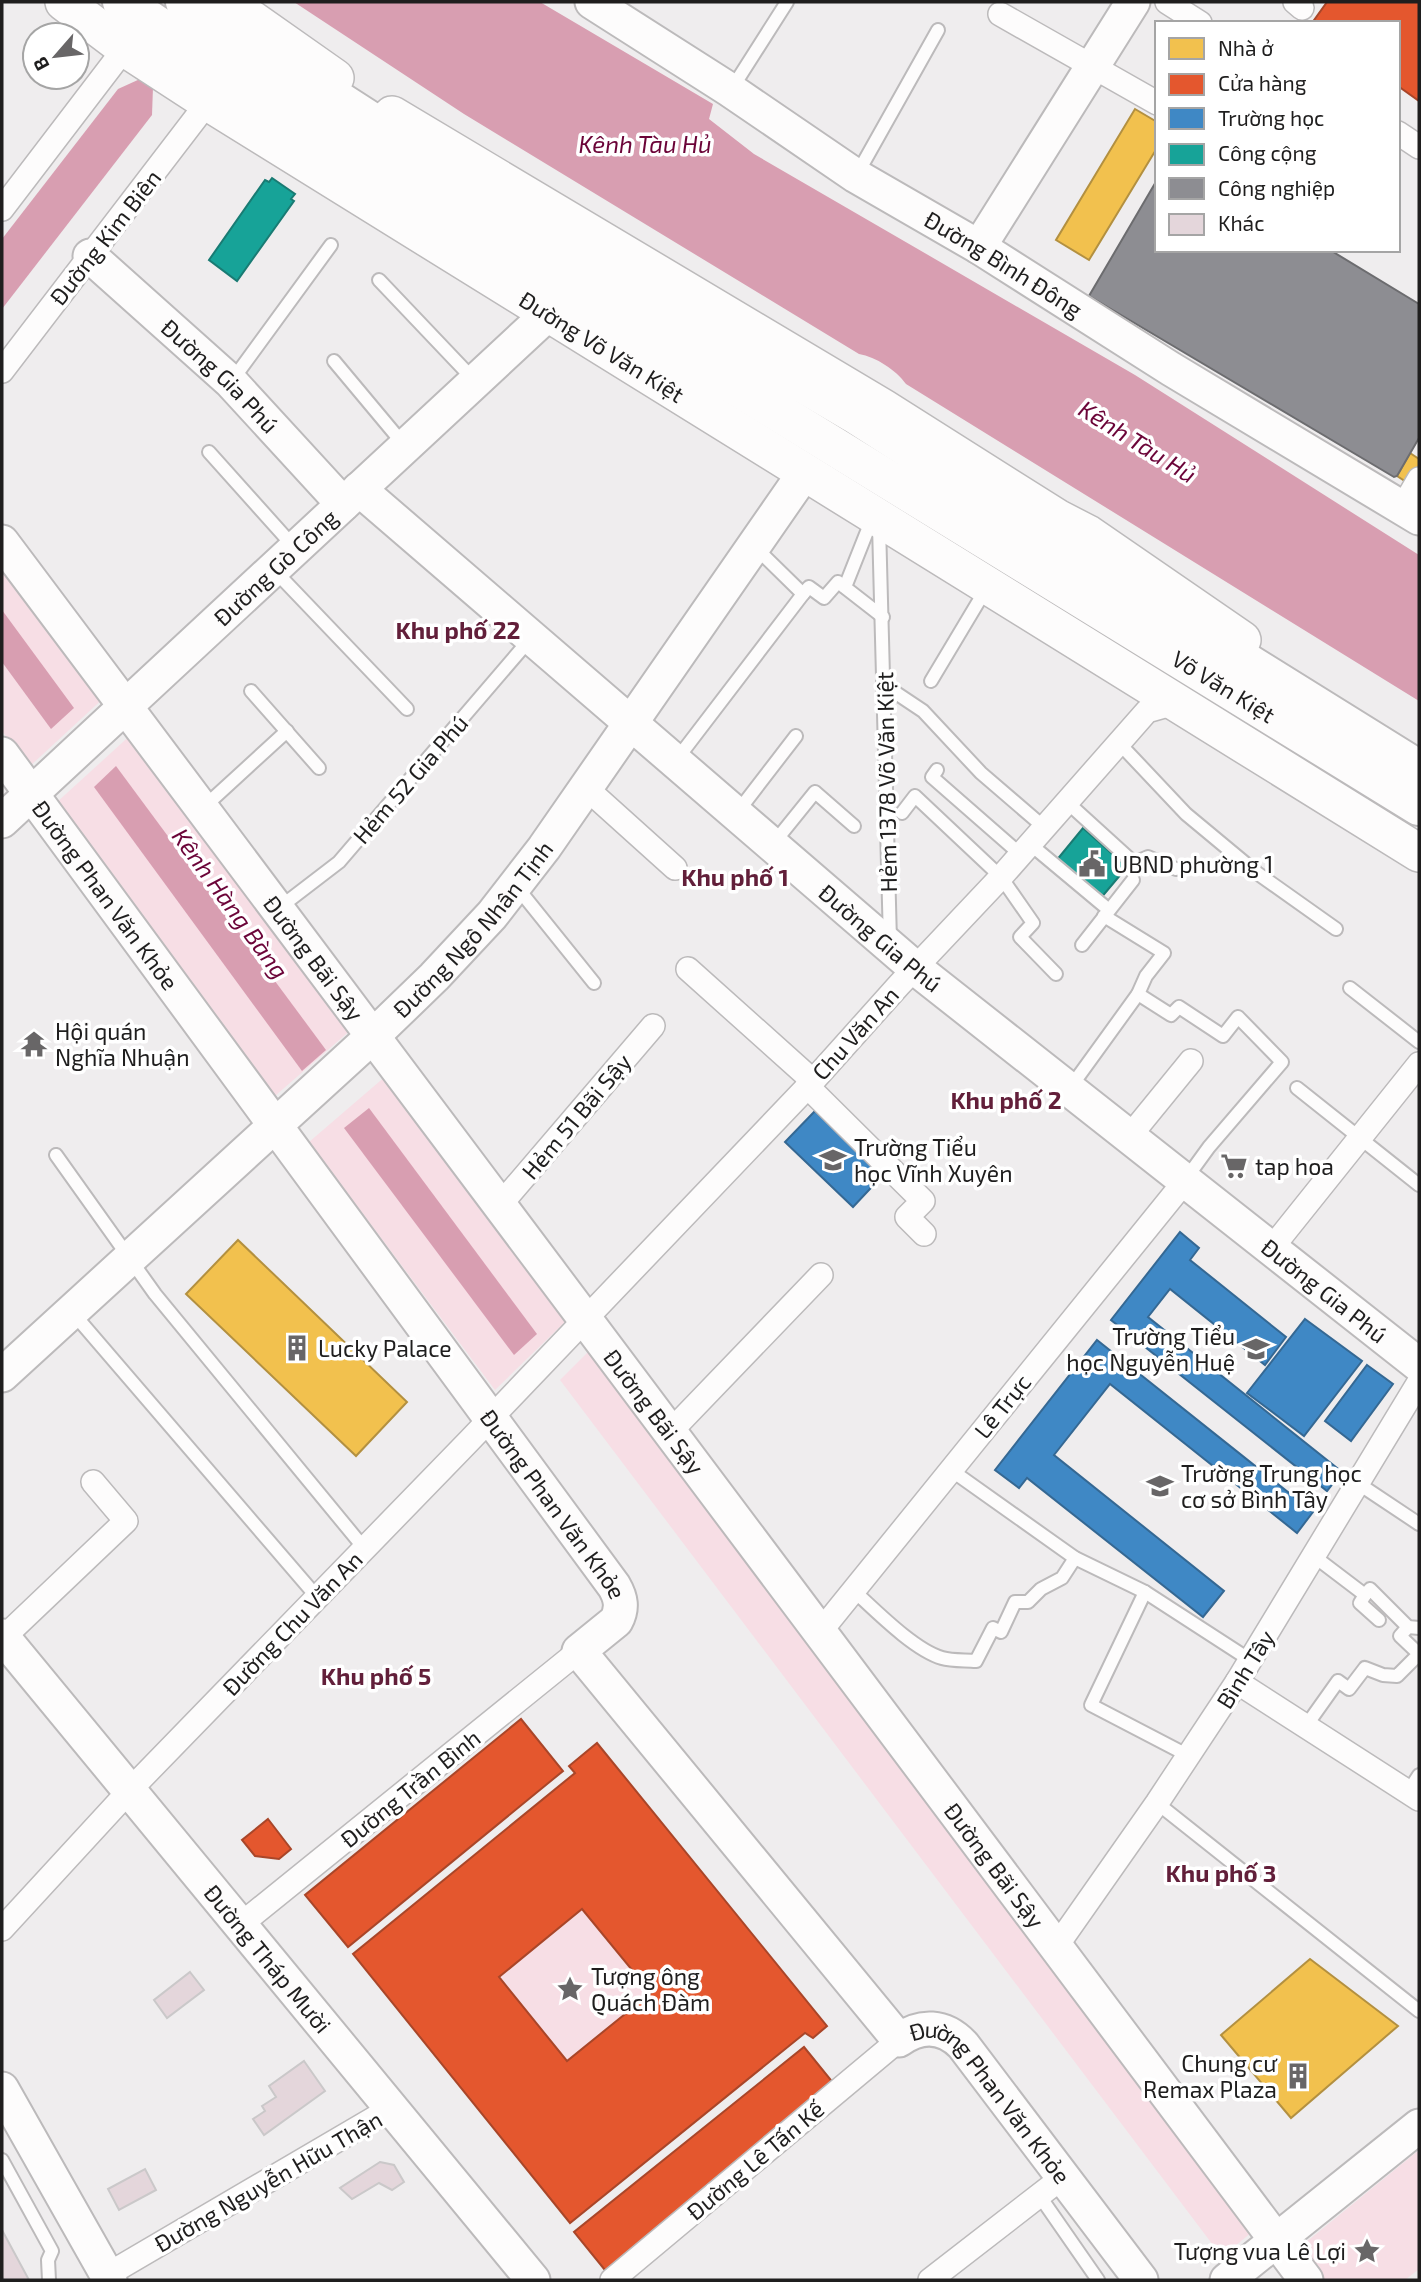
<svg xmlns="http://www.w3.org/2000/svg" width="1421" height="2282" font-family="'Exo 2',sans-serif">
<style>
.green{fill:#f7dee5}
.water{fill:#d89eb1}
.homes{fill:#f2c14e;stroke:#b39040;stroke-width:2}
.shops{fill:#e4572e;stroke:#a94629;stroke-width:2;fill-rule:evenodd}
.schools{fill:#3f88c5;stroke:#356893;stroke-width:2}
.public{fill:#17a398;stroke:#197b73;stroke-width:2}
.industry{fill:#8d8d92;stroke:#6c6c6f;stroke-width:2}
.building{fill:#e4d6db;stroke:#cac8c9;stroke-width:2}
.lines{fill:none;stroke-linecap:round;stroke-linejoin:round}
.lane-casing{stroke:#bcbabb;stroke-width:16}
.street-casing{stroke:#bcbabb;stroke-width:26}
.secondary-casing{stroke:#bcbabb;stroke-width:37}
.primary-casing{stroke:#bcbabb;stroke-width:40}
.highway-casing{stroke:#bcbabb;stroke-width:42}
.lane{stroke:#fdfcfc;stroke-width:12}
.street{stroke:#fdfcfc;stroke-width:23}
.secondary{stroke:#fdfcfc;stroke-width:33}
.primary{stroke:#fdfcfc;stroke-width:37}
.highway{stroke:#fdfcfc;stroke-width:38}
.labels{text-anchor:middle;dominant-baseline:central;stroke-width:7;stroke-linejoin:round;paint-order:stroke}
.street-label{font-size:23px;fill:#1f1e1e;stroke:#fff}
.poi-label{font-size:23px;fill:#1f1e1e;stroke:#fff;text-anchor:start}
.water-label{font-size:24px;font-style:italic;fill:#6b0438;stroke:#fff}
.neighbourhood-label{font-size:24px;font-weight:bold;fill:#621f3a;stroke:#fff}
</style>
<rect width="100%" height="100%" fill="#efedee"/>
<g class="green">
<polygon points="2,551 108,694 29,767 2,731"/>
<polygon points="135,731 353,1028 275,1096 56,803"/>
<polygon points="387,1075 567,1320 495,1390 309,1142"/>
<polygon points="589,1351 1252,2232 1222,2257 560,1380"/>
<polygon points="582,1909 651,1993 567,2061 499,1977"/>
<polygon points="1419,2150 1419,2269 1405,2280 1315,2280 1294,2252"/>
</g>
<g class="water">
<path d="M294,2H540L713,104L709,119L754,154L1135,375L1419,555V701L906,384C896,370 876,357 859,354L464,114Z"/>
<polygon points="140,79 153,87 152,115 2,309 2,239 118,89"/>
<polygon points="2,610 74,708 51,729 2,662"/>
<polygon points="116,766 326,1050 302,1071 94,787"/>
<polygon points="369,1108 537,1334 514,1355 344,1128"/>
</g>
<g class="homes">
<polygon points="1135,109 1157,122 1157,148 1089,260 1056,240"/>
<polygon points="1410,453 1419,459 1419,466 1408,483 1397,476"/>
<polygon points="238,1240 407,1402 356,1456 186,1294"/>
<polygon points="1310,1959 1398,2026 1291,2118 1221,2035"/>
</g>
<g class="shops">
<polygon points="1327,2 1419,2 1419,101 1398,86 1398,23 1312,23"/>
<polygon points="521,1719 563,1771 348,1947 305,1895"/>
<path d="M597,1743L827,2026L813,2038L805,2033L570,2223L353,1954L575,1773L569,1766ZM582,1909L651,1993L567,2061L499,1977Z"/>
<polygon points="268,1819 291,1849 279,1859 255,1856 242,1840"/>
<polygon points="804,2047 839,2090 609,2275 574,2232"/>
</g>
<g class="schools">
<polygon points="815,1111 883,1175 853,1207 785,1142"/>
<polygon points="1180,1232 1199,1248 1190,1260 1286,1337 1265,1365 1170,1289 1148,1317 1342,1472 1327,1491 1111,1320"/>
<polygon points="1305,1319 1362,1361 1304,1436 1247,1393"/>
<polygon points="1097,1340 1313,1512 1297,1533 1110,1384 1054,1455 1224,1591 1203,1617 1027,1478 1019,1488 995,1470"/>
<polygon points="1367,1365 1393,1384 1351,1441 1325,1421"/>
</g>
<g class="public">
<polygon points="272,178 295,194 291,199 294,201 237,281 209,260 265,180 269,182"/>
<polygon points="1083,828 1127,867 1100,899 1056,861"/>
</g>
<polygon class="industry" points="1157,180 1157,250 1330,250 1419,304 1419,438 1397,476 1394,477 1089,296"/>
<g class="building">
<polygon points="190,1972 204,1990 167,2018 154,2000"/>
<polygon points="304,2061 325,2091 264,2135 253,2119 265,2111 262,2106 276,2097 269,2086"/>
<polygon points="380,2162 394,2165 404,2182 392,2190 379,2183 352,2199 340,2188"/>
<polygon points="145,2169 156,2190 119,2210 108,2189"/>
<polygon points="2,2230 29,2280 4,2280 2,2277"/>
</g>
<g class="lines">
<g class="lane-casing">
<g id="lane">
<polyline points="731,90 787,2"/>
<polyline points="856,176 938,30"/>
<polyline points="379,280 475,381"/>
<polyline points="334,361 405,446"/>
<polyline points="231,382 331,245"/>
<polyline points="209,452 295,548"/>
<polyline points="879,525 890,941"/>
<polyline points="274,570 407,709"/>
<polyline points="845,587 872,519"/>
<polyline points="803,594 809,587 824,598 838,582 883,617"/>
<polyline points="931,681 986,589"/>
<polyline points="884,685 923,711 981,773 1045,828"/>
<polyline points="251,691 319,768"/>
<polyline points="1119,743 1186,814 1257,873 1336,929"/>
<polyline points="677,759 803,594 754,546"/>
<polyline points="937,770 932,777 1020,854"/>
<polyline points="1068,803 1134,863 1148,857 1176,869"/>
<polyline points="204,807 287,731"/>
<polyline points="902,813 915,796 1001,877 1033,923 1020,937 1056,974"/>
<polyline points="736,814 796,736"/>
<polyline points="773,844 815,792 854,826"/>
<polyline points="1030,844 1109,910"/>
<polyline points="516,886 594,983"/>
<polyline points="279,908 339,862 531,638"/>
<polyline points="1082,945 1133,880"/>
<polyline points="1350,988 1419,1042"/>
<polyline points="1138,994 1171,1015 1179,1007 1223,1036 1238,1017 1282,1062 1209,1147 1185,1180"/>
<polyline points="1070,1088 1138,994 1146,976 1164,953 1104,916"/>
<polyline points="1297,1088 1419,1185"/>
<polyline points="56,1155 155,1294 364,1548"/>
<polyline points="73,1313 317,1597"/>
<polyline points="951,1470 1075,1558 1145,1592 1250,1660"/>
<polyline points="1359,1484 1419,1524"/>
<polyline points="1315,1557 1365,1595 1370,1589 1408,1627 1419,1628"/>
<path d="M853,1590C875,1610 914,1650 942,1658C952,1661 965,1660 976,1661L993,1628L1001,1632L1015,1602H1028L1041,1589L1062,1578L1075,1558"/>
<polyline points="1145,1592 1091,1705 1189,1756"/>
<polyline points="1365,1595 1360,1603 1379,1620"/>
<polyline points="1306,1726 1338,1681 1349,1689 1365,1668 1383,1675 1397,1676 1419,1654 1400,1636 1408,1627"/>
<polyline points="1408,1792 1419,1775"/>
<polyline points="1157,1803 1419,2011"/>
<polyline points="2,2160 52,2251 48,2260 49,2280"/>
<polyline points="1039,2195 1098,2280"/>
</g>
</g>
<g class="street-casing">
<g id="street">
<polyline points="1167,2 1200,23"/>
<polyline points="1295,2 1302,8"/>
<polyline points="1000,14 1157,103"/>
<polyline points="1398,133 1419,147"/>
<polyline points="2,209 125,48"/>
<polyline points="2,371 208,102"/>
<polyline points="1402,508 1419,479"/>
<polyline points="585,787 675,868"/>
<polyline points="688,969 813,1081"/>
<polyline points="807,1086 923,1201 907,1217 924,1234"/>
<polyline points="1129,1137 1191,1061"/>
<polyline points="500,1205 653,1026"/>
<polyline points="1271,1249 1419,1064"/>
<polyline points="670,1432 821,1275"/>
<polyline points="820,1632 1185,1181"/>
<polyline points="3,1638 126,1521 93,1482"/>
<polyline points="1237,1682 1419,1799"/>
<polyline points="240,1925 579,1651"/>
<polyline points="2,1929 129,1791 469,1441 813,1081 899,985 1001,877 1147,711 1175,703"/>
<polyline points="1056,1947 1157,1803 1237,1682 1419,1382"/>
<polyline points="107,2275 392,2108"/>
<polyline points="612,2280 899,2040"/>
<polyline points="930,2280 1063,2177"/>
</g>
</g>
<g class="secondary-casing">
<g id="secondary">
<path id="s1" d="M592,2L730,90L856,176L979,247L1171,369L1419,518"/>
<polyline points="979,247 1133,2"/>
<path id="s2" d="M90,256L231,382L343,504"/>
<path id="s3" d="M359,489L915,968L1419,1365"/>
<path id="s4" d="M2,542L1306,2280"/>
<path id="s5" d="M2,754L614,1586C621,1598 623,1608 616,1621L579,1651L899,2040C921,2024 944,2025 963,2045L1141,2280"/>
<path id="s6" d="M2,821L549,313"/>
<path id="s7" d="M2,1375L373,1036L434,977L492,915L544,848L805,472"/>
<path id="s8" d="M2,1636L533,2280"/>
<polyline points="2,2089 110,2280"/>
<polyline points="1227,2280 1419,2126"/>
</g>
</g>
<g class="primary-casing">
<g id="primary">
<path id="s9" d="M64,2L125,48L208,102L1419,853"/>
<polyline points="227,2 335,78"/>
<polyline points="392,115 883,408 1057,518 1088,534 1242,640"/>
</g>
</g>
<g class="highway-casing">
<g id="highway">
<path id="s10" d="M122,2L259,93L1419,806"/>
<polyline points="185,2 519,217 855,414 1074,555 1419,770"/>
</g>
</g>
<use href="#lane" class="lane"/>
<use href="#street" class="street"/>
<use href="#secondary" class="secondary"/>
<use href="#primary" class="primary"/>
<use href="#highway" class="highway"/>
</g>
<defs>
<g id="civic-bare" transform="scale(2.1)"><path d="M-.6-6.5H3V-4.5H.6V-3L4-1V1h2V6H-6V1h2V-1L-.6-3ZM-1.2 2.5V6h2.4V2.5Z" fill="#686667" stroke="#fff" stroke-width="2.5" paint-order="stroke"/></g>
<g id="temple-bare" transform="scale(2.1)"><path d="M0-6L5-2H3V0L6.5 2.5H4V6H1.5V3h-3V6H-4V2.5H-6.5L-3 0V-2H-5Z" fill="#686667" stroke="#fff" stroke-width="2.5" paint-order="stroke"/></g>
<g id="school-bare" transform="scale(2.1)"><path d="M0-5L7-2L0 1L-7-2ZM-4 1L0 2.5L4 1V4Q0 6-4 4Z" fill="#686667" stroke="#fff" stroke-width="2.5" paint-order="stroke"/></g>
<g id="supermarket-bare" transform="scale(2.1)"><path d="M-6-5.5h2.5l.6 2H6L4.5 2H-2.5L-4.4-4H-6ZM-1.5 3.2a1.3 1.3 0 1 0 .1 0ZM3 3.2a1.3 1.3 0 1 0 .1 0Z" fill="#686667" stroke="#fff" stroke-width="2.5" paint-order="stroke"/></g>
<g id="building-bare" transform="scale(2.1)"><path d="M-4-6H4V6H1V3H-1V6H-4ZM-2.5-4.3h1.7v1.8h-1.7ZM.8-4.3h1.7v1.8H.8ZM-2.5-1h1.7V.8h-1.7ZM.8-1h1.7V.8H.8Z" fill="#686667" stroke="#fff" stroke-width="2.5" paint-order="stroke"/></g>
<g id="sight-bare" transform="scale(2.1)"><path d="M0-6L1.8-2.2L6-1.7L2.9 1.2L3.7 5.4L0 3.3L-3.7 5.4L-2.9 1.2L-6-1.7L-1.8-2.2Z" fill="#686667" stroke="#fff" stroke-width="2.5" paint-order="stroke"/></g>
</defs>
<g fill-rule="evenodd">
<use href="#civic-bare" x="1092" y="864"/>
<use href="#temple-bare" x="34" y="1044"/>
<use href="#school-bare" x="833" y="1160"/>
<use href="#supermarket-bare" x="1234" y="1166"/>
<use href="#building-bare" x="297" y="1348"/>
<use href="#school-bare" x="1256" y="1349"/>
<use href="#school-bare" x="1160" y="1486"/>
<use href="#sight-bare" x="570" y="1989"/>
<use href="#building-bare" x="1298" y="2076"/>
<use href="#sight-bare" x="1367" y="2251"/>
</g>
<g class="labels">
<g class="street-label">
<text transform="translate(105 237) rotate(-52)">Đường Kim Biên</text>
<text stroke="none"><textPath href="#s1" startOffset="488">Đường Bình Đông</textPath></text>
<text stroke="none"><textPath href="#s9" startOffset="639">Đường Võ Văn Kiệt</textPath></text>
<text stroke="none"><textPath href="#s2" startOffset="177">Đường Gia Phú</textPath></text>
<text stroke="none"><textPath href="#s6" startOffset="373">Đường Gò Công</textPath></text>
<text stroke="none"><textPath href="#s10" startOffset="1297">Võ Văn Kiệt</textPath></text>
<text transform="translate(410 779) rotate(-49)">Hẻm 52 Gia Phú</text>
<text transform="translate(886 782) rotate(-91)">Hẻm 1378 Võ Văn Kiệt</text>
<text stroke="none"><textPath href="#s5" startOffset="175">Đường Phan Văn Khỏe</textPath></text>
<text stroke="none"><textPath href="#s7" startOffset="649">Đường Ngô Nhân Tịnh</textPath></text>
<text stroke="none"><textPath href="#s3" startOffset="688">Đường Gia Phú</textPath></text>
<text stroke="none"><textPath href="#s4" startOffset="520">Đường Bãi Sậy</textPath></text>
<text transform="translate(855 1033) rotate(-48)">Chu Văn An</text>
<text transform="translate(576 1116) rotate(-50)">Hẻm 51 Bãi Sậy</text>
<text stroke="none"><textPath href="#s3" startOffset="1255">Đường Gia Phú</textPath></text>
<text transform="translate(1002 1406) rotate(-51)">Lê Trực</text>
<text stroke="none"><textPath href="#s4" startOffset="1087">Đường Bãi Sậy</textPath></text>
<text stroke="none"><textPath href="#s5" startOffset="931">Đường Phan Văn Khỏe</textPath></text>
<text transform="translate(292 1623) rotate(-46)">Đường Chu Văn An</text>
<text transform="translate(1245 1669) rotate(-58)">Bình Tây</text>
<text transform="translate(410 1788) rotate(-39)">Đường Trần Bình</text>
<text stroke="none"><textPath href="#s4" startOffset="1654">Đường Bãi Sậy</textPath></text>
<text stroke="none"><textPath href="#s8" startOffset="418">Đường Tháp Mười</textPath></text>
<text stroke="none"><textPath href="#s5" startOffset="1748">Đường Phan Văn Khỏe</textPath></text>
<text transform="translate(755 2160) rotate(-40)">Đường Lê Tấn Kế</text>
<text transform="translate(268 2181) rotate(-30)">Đường Nguyễn Hữu Thận</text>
</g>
<g class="poi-label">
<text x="1113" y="864">UBND phường 1</text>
<text x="55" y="1031">Hội quán<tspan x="55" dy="26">Nghĩa Nhuận</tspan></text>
<text x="854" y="1147">Trường Tiểu<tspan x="854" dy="26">học Vĩnh Xuyên</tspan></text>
<text x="1255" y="1166">tap hoa</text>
<text x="1235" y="1336" text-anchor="end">Trường Tiểu<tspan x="1235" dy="26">học Nguyễn Huệ</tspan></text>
<text x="318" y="1348">Lucky Palace</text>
<text x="1181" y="1473">Trường Trung học<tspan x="1181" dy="26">cơ sở Bình Tây</tspan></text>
<text x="591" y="1976">Tượng ông<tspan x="591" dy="26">Quách Đàm</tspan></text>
<text x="1277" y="2063" text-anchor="end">Chung cư<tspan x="1277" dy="26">Remax Plaza</tspan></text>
<text x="1346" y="2251" text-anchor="end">Tượng vua Lê Lợi</text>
</g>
<g class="water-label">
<text x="645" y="143">Kênh Tàu Hủ</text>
<text transform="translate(1138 441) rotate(32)">Kênh Tàu Hủ</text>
<text transform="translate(231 903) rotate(54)">Kênh Hàng Bàng</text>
</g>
<g class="neighbourhood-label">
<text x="458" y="629">Khu phố 22</text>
<text x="735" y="876">Khu phố 1</text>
<text x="1006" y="1099">Khu phố 2</text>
<text x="376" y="1675">Khu phố 5</text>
<text x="1221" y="1872">Khu phố 3</text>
</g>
</g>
<rect width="1421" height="2282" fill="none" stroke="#1f1e1e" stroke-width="7"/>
<rect x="1155" y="21" width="245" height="231" fill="#ffffff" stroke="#a5a5a5" stroke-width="2"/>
<rect x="1169" y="38" width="35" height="21" fill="#f2c14e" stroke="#a5a5a5" stroke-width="2"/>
<text x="1218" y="56" font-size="21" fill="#1f1e1e">Nhà ở</text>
<rect x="1169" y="74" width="35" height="21" fill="#e4572e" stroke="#a5a5a5" stroke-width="2"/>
<text x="1218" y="91" font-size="21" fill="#1f1e1e">Cửa hàng</text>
<rect x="1169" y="108" width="35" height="21" fill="#3f88c5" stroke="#a5a5a5" stroke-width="2"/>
<text x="1218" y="126" font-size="21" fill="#1f1e1e">Trường học</text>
<rect x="1169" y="144" width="35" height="21" fill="#17a398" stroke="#a5a5a5" stroke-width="2"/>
<text x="1218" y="161" font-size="21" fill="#1f1e1e">Công cộng</text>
<rect x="1169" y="178" width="35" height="21" fill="#8d8d92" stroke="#a5a5a5" stroke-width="2"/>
<text x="1218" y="196" font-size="21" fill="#1f1e1e">Công nghiệp</text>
<rect x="1169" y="214" width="35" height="21" fill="#e4d6db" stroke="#a5a5a5" stroke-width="2"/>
<text x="1218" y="231" font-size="21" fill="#1f1e1e">Khác</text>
<g transform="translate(56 56) rotate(242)"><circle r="33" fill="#ffffff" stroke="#a5a5a5" stroke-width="2"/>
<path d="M0-5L12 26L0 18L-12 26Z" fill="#686667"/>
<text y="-10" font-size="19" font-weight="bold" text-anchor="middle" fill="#1f1e1e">B</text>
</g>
</svg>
